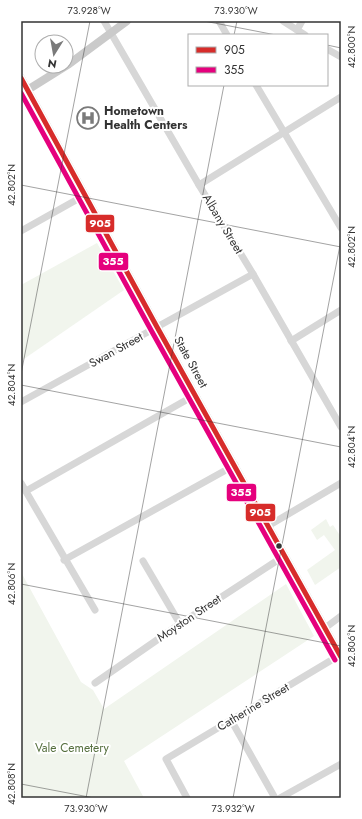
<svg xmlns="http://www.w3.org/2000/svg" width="362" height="819" font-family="Jost,sans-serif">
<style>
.green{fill:#f1f5ed}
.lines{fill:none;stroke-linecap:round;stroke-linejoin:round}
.minor{stroke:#d7d7d7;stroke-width:7}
.major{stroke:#cacaca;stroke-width:8}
.bus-1-casing{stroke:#fff;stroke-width:8}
.bus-2-casing{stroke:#fff;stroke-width:8}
.bus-1{stroke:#d72c2a;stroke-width:5}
.bus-2{stroke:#e5007d;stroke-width:5}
.ticks{fill:none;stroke:#333;stroke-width:1;stroke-opacity:0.45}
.bus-dot{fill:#333;stroke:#fff;stroke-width:1.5}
.labels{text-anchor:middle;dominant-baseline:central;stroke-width:4;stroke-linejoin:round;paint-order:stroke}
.poi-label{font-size:12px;font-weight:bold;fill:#333;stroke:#fff;text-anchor:start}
.street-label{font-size:12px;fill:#333;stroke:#fff}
.park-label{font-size:12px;fill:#56703f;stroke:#fff}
.line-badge{stroke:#fff;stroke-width:1.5}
.badge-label{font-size:11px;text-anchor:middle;font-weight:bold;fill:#fff}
.neatline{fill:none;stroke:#333;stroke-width:1.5}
.ticks-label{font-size:10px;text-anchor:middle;fill:#333}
</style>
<rect width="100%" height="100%" fill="#fff"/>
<g class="green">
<polygon points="97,243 124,290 21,361 21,285"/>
<polygon points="326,519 330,527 333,525 341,537 341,567 315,585 307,570 335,550 324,535 317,540 311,530"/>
<polygon points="21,572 81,682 93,690 104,709 286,584 314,636 124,761 144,798 21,798"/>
</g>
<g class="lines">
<g class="minor">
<polyline points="104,21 199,185 253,274 341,427"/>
<polyline points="219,21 227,35"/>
<polyline points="283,21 305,35"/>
<polyline points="297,30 302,21"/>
<polyline points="327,49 341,57"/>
<polyline points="256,85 341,228"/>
<polyline points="199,185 341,97"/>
<polyline points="21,231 85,195"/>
<polyline points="291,341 341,310"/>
<polyline points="21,402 253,274"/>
<polyline points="21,483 95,610"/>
<polyline points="26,491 195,395"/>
<polyline points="268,526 341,483"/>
<polyline points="64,560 235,465"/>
<polyline points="143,561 180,624"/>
<polyline points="325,628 341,616"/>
<polyline points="95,683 180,624 284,556"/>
<polyline points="231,720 275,798"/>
<polyline points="187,798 166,759 340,655"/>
<polyline points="280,798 341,764"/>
</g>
<g class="major">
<polyline points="21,78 157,327 341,657"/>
<polyline points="21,94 69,64 127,21"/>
</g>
<g class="bus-1-casing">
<polyline id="bus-1" points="21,78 157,327 341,657"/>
</g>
<g class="bus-2-casing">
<polyline id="bus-2" points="21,93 151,330 335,660"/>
</g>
<use href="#bus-1" class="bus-1"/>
<use href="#bus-2" class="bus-2"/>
</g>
<path class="ticks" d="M204,21L276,35M234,35L237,21M327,45L341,48M21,185L341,247M21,374L90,21M21,385L341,447M21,584L341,646M21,784L94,798M86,798L224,85M233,798L341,240"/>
<defs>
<g id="hospital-ring" transform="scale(1.15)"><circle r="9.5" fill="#fff" stroke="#7a7a7a" stroke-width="1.5"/><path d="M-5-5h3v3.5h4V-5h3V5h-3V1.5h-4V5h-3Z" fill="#7a7a7a"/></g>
</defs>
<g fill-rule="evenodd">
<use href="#hospital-ring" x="88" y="118"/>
</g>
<circle class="bus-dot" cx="279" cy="546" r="3.5"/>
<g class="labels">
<g class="poi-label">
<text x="104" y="111">Hometown<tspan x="104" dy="14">Health Centers</tspan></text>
</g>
<g class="street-label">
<text transform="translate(223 224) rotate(59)">Albany Street</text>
<text transform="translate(116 350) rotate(-29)">Swan Street</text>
<text transform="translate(191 362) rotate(61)">State Street</text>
<text transform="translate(189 618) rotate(-34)">Moyston Street</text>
<text transform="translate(253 707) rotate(-31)">Catherine Street</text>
</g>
<g class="park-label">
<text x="72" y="748">Vale Cemetery</text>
</g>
</g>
<g class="line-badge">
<rect x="85" y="214" width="30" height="19" rx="4" fill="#d72c2a"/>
<rect x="98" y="252" width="31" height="19" rx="4" fill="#e5007d"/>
<rect x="226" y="483" width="31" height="19" rx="4" fill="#e5007d"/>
<rect x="245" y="503" width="31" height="19" rx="4" fill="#d72c2a"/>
</g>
<g class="badge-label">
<text x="100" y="227">905</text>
<text x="113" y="265">355</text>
<text x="241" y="496">355</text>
<text x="260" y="516">905</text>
</g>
<rect width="362" height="819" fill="none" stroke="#ffffff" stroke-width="44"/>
<rect x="188" y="34" width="140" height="52" fill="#ffffff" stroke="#adadad"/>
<rect x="196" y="47" width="20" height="6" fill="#d72c2a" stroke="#adadad"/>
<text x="224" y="54" font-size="12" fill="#333333">905</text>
<rect x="196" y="67" width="20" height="6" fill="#e5007d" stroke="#adadad"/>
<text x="224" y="74" font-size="12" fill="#333333">355</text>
<g transform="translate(54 54) rotate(191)"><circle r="19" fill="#ffffff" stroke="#adadad"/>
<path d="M0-3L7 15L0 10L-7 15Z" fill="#7a7a7a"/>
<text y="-6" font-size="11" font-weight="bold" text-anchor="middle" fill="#333333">N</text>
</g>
<rect x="22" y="22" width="318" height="775" class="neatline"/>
<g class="ticks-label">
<text x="89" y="14">73.928°W</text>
<text x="236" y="14">73.930°W</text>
<text transform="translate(351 47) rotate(-90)" y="4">42.800°N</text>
<text transform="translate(11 185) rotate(-90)" y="4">42.802°N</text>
<text transform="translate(351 247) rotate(-90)" y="4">42.802°N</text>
<text transform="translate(11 385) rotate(-90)" y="4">42.804°N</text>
<text transform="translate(351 447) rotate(-90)" y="4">42.804°N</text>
<text transform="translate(11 584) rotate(-90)" y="4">42.806°N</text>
<text transform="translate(351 646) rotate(-90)" y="4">42.806°N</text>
<text transform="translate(11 784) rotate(-90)" y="4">42.808°N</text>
<text x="86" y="812">73.930°W</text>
<text x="233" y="812">73.932°W</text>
</g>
</svg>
